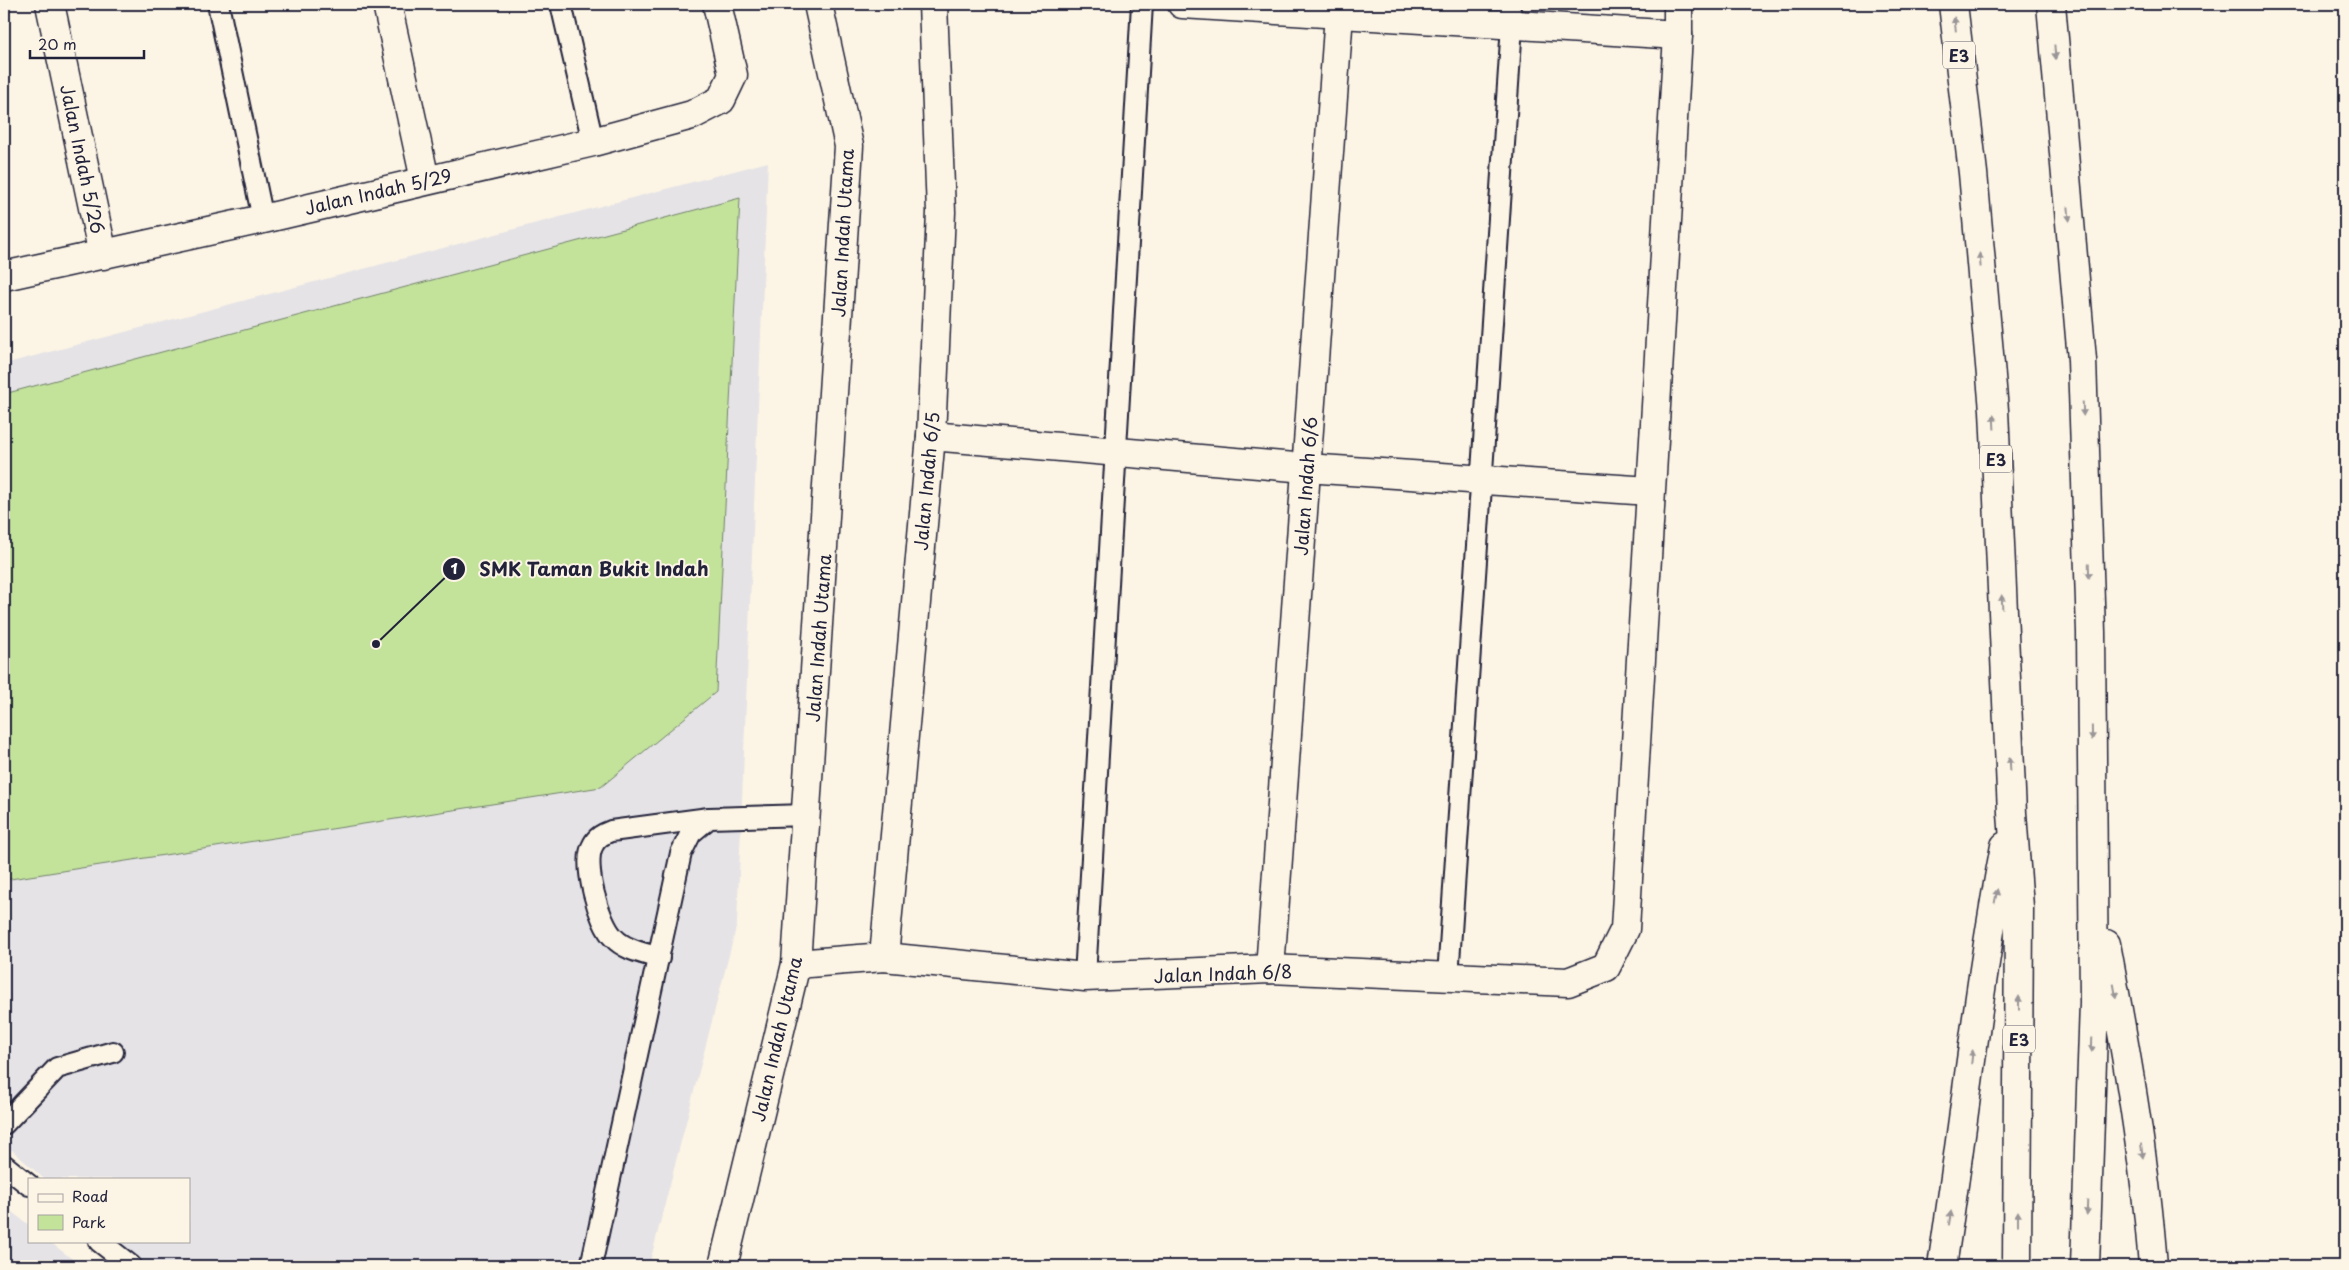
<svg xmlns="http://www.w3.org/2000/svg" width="2349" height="1270" font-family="'Playpen Sans',sans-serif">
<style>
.built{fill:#e5e3e6}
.green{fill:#c3e39b;stroke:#72826b}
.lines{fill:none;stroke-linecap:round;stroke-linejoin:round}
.lane-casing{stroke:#22223b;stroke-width:24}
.street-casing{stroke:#22223b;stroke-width:31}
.secondary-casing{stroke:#22223b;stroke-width:31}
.highway-casing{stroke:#22223b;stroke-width:31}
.lane{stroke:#fcf5e5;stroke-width:20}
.street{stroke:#fcf5e5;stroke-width:28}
.secondary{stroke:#fcf5e5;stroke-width:28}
.highway{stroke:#fcf5e5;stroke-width:28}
.oneway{fill:#9a9698}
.labels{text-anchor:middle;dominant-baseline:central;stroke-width:4;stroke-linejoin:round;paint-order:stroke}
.shield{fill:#fcf5e5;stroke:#63616e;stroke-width:1}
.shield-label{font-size:16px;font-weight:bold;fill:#22223b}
.street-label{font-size:18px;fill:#22223b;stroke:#fcf5e5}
.leader{fill:none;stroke:#22223b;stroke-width:2}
.callout-dot{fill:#22223b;stroke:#fcf5e5;stroke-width:2}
.mark-label{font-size:15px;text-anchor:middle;font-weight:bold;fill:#fff}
.callout-label{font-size:19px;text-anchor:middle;font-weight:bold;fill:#22223b;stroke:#fcf5e5;stroke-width:4;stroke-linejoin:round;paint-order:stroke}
</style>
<rect width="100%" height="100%" fill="#fcf5e5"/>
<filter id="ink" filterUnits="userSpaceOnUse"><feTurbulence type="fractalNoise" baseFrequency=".02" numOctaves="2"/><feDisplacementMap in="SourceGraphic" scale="10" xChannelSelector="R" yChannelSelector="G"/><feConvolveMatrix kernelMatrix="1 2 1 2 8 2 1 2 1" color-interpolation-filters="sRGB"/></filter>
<g filter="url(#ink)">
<g class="built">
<polygon points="768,162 737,924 649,1266 144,1266 115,1241 189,1241 189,1179 44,1179 4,1143 4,364"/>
<polygon points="4,1206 29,1225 29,1241 49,1241 81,1266 4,1266"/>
</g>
<polygon class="green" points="740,198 716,692 601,787 4,880 4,394"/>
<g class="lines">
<g class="lane-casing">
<g id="lane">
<polyline points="218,4 263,219"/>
<polyline points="561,4 593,142"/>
<path d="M659,958C644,953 625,950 614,938C599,924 582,863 593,845C597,837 603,834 611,831L709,818"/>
<polyline points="1085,977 1142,4"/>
<polyline points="1448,977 1512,25 1509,4"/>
<polyline points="4,1124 57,1068 113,1052"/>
<polyline points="4,1165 29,1185"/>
<polyline points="99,1241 131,1266"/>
<polyline points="591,1266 681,853 691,833 709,818 807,815"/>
</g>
</g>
<g class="street-casing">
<g id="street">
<polyline points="50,4 103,255"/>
<polyline points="387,4 425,180"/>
<polyline points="1182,4 1678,35"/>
<polyline points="4,276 263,219 593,142 692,115 721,100 733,75 717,4"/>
<polyline points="931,436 1306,468 1650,491"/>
<polyline points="884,957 931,436 941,212 933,4"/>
<polyline points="796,964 884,957 1085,977 1270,969 1568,982 1606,967 1625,929 1678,35 1678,4"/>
<polyline points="1270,969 1339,14 1337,4"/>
</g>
</g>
<g class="secondary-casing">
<polyline id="secondary" points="723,1266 796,964 849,146 818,4"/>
</g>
<g class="highway-casing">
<g id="highway">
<polyline points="1953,4 1973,173 1994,410 2012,813 2019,907 2017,1266"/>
<polyline points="2051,4 2082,360 2091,632 2094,1003 2085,1266"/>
<path d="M2106,944C2126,1052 2145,1157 2153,1266"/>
<path d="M1942,1266C1964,1126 1978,985 2005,846"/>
</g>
</g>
<use href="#lane" class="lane"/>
<use href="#street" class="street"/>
<use href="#secondary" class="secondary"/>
<use href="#highway" class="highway"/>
</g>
<defs><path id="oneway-solid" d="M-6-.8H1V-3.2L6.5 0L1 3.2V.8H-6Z" transform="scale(1.25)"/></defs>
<g class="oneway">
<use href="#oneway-solid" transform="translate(1955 24) rotate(-97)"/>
<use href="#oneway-solid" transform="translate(2055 52) rotate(85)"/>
<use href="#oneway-solid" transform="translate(2069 214) rotate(85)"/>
<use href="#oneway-solid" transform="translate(1980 260) rotate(-95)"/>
<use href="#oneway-solid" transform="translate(2083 409) rotate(88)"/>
<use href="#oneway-solid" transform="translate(1994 422) rotate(-93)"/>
<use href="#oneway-solid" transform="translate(2089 571) rotate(88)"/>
<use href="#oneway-solid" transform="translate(2002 602) rotate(-93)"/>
<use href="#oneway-solid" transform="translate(2092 733) rotate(89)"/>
<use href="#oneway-solid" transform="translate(2010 764) rotate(-93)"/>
<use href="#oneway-solid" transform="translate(1996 896) rotate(-79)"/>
<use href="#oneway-solid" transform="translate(2115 991) rotate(80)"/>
<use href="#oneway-solid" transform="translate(2019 1003) rotate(-90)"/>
<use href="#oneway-solid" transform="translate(2092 1045) rotate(92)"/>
<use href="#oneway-solid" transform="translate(1972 1057) rotate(-84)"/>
<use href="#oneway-solid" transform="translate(2142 1151) rotate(82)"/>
<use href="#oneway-solid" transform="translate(2087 1208) rotate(92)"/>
<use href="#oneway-solid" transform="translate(1950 1218) rotate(-81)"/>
<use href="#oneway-solid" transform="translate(2018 1218) rotate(-90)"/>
</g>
</g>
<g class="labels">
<g class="shield">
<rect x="1943" y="41.5" width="32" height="27" rx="4"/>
<rect x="1980" y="445.5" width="32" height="27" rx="4"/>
<rect x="2003" y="1025.5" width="32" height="27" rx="4"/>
</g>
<g class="shield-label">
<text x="1959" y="55">E3</text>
<text x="1996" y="459">E3</text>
<text x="2019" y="1039">E3</text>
</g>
<g class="street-label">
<text transform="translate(83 159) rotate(78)">Jalan Indah 5/26</text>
<text transform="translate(378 191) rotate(-13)">Jalan Indah 5/29</text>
<text transform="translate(842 233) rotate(-87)">Jalan Indah Utama</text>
<text transform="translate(926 481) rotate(-85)">Jalan Indah 6/5</text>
<text transform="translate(1305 486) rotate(-86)">Jalan Indah 6/6</text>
<text transform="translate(818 638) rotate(-86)">Jalan Indah Utama</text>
<text transform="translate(1223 973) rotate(-2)">Jalan Indah 6/8</text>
<text transform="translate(776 1039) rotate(-77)">Jalan Indah Utama</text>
</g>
</g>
<path class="leader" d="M376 644L454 569"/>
<g class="callout-dot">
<circle cx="376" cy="644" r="5"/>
<circle cx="454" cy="569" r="12"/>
</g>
<g class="mark-label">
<text x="454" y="574">1</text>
</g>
<g class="callout-label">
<text x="594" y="576">SMK Taman Bukit Indah</text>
</g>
<rect width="2349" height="1270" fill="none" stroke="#fcf5e5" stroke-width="20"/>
<rect x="10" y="10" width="2329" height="1250" fill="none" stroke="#22223b" stroke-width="2" filter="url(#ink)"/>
<rect x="28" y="1178" width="162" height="65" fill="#fcf5e5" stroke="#a5a1a1"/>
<rect x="38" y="1194" width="25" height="8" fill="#fcf5e5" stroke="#a5a1a1"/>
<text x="72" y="1202" font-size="15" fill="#22223b">Road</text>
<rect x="38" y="1215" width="25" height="15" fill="#c3e39b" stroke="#a5a1a1"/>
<text x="72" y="1228" font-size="15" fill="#22223b">Park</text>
<path d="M30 50v8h114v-8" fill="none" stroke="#22223b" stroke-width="2.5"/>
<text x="38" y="50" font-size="15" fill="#22223b" stroke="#fcf5e5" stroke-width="4" paint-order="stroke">20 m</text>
</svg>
